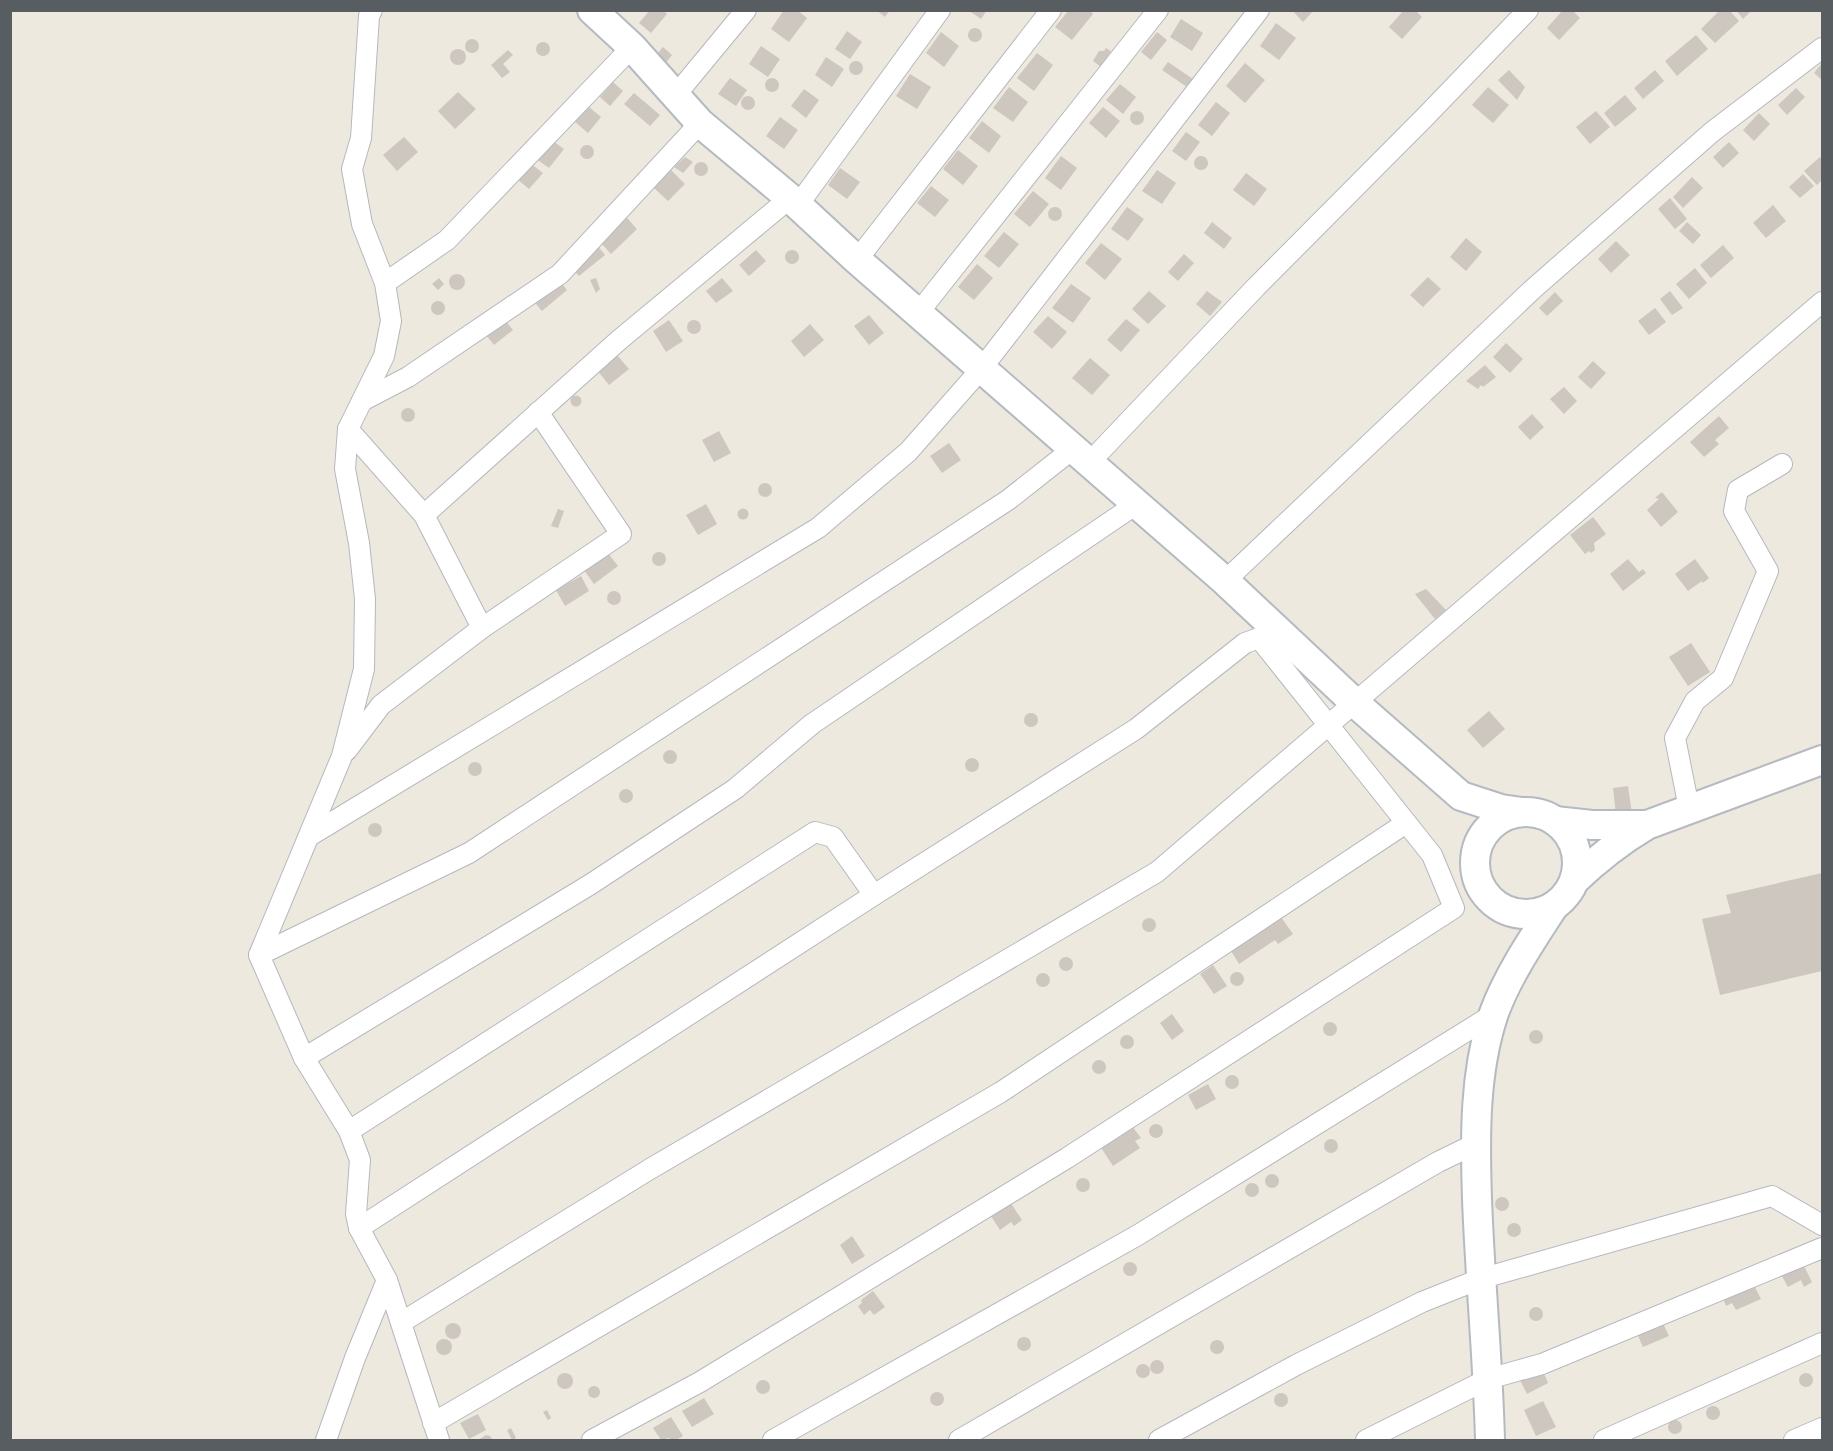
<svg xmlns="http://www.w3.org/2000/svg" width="1833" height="1451" font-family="'Exo 2',sans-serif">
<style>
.building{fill:#cdc7c0}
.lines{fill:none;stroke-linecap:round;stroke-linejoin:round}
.street-casing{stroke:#b5b8be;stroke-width:22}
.secondary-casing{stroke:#b5bac0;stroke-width:32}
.street{stroke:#fff;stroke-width:20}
.secondary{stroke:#fff;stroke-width:28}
</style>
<rect width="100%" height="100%" fill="#ede9df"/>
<g class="building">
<polygon points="650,10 663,10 667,14 651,33 639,23"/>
<polygon points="784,10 797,10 807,18 789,42 771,29"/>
<polygon points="876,10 890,10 885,17"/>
<polygon points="968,10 987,10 981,19"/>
<polygon points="1069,10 1089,10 1093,14 1072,40 1055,27"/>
<polygon points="1292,10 1314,10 1303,22"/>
<polygon points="1404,10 1415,10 1422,17 1402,39 1389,27"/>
<polygon points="1563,10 1572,10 1580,18 1559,40 1547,28"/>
<polygon points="1720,10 1729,10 1739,21 1715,43 1701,29"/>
<polygon points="1736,10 1752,10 1743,19"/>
<polygon points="1181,19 1203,33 1192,51 1170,37"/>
<polygon points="1276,23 1296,38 1279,60 1260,46"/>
<circle cx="975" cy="35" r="7"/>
<polygon points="847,31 862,42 850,59 835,49"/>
<polygon points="941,32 959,46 944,67 926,53"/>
<polygon points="1157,32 1167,40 1151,60 1141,52"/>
<polygon points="1696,35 1708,49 1677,76 1665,61"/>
<circle cx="472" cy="46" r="7"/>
<circle cx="543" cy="49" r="7"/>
<polygon points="761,46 780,59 768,77 749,64"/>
<polygon points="663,47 672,55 662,68 652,60"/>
<polygon points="1106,48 1111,51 1101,67 1093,61 1099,51 1104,51"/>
<circle cx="458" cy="57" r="8"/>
<polygon points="508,50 513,55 503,64 510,72 502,78 491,65"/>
<polygon points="1037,53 1053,65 1034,91 1017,78"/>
<polygon points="826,57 844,69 832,87 815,75"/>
<circle cx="856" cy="68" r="7"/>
<polygon points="1168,62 1193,79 1187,87 1162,70"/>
<polygon points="1245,63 1265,80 1245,103 1226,86"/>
<polygon points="1822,63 1822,80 1814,73"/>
<polygon points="1509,70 1525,87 1517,100 1498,80"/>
<polygon points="1655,70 1664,81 1643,99 1634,88"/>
<polygon points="910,74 931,87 917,109 896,96"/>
<circle cx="772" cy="85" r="7"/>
<polygon points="730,78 747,90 736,106 718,94"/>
<polygon points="613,82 623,91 610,106 600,97"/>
<polygon points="1120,84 1136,97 1123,114 1106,100"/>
<polygon points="1009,87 1028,102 1013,122 993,108"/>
<polygon points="1488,87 1509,105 1493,123 1472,105"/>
<polygon points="1796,88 1805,97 1787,115 1778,105"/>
<polygon points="804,89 819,100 806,118 791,106"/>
<polygon points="458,92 476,109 455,129 438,111"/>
<polygon points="634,93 660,115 650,126 624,104"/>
<polygon points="1625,95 1637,109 1615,127 1604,113"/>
<circle cx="748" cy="103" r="7"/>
<polygon points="1216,102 1230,113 1212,136 1198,125"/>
<polygon points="588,106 601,117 588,133 575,122"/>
<polygon points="1103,107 1120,121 1106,138 1089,123"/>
<circle cx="1137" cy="118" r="7"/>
<polygon points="1596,111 1610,127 1590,144 1576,127"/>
<polygon points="1759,113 1770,124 1754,141 1743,130"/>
<polygon points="780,117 798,130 784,149 766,136"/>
<polygon points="982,121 1001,136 989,153 969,138"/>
<polygon points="1186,132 1200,142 1186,161 1172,151"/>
<polygon points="404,137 418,152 397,171 383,155"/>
<polygon points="549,138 564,149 549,168 535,158"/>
<polygon points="1729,142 1739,153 1723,168 1713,157"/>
<circle cx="587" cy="152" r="7"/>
<polygon points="958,150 978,166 963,185 943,169"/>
<circle cx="1201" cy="163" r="7"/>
<polygon points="1061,156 1077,168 1061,190 1045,178"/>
<polygon points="685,157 693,162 683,173 674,167"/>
<polygon points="1820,157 1822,160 1822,180 1817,185 1804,171"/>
<circle cx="701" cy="169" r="7"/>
<polygon points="530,163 543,173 529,189 517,179"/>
<polygon points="840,168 860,182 847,199 828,185"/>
<polygon points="671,170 685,184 668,201 654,188"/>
<polygon points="1157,170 1176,183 1162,204 1142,191"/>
<polygon points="1246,173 1267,189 1254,206 1233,190"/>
<polygon points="1803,174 1814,186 1800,198 1789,187"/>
<polygon points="1692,177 1703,188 1683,208 1673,197"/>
<polygon points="931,186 949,200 935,217 917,203"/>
<polygon points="1033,191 1049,204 1030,227 1014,214"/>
<polygon points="1670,198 1687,219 1675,229 1658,209"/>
<polygon points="1773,205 1786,221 1766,238 1753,223"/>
<circle cx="1055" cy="214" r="7"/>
<polygon points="1127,207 1144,219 1128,241 1111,229"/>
<polygon points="627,218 637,229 611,254 601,243"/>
<polygon points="1212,222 1232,238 1224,249 1204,233"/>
<polygon points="1687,222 1701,235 1693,244 1679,231"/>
<polygon points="1004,232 1019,244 999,268 984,256"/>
<polygon points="1466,238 1482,252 1466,271 1450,257"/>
<polygon points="1616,241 1630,255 1611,273 1598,259"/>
<polygon points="1101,243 1122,259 1105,280 1085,263"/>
<polygon points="596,244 605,255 579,276 570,266"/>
<polygon points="1723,245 1734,258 1711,278 1700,265"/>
<circle cx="792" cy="257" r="7"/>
<polygon points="756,250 766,261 749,276 739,265"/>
<polygon points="1184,254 1194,263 1178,281 1168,272"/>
<polygon points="977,264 993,278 974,300 958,287"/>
<polygon points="1695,268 1707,283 1689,299 1676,284"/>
<circle cx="457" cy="282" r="8"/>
<polygon points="557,277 567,290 542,311 531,298"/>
<polygon points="1428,277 1441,289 1423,307 1410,295"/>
<polygon points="439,278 444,284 438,290 432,284"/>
<polygon points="596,278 600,289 596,293 590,280"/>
<polygon points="722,278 733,291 716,303 706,291"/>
<polygon points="1071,284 1091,298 1073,323 1052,308"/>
<polygon points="1149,291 1166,306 1148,324 1132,309"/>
<polygon points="1207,291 1222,302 1210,316 1196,304"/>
<polygon points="1670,291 1683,308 1672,315 1660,299"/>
<polygon points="1555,292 1563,301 1547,316 1539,308"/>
<circle cx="438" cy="308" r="7"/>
<polygon points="1655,308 1666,322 1649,335 1638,321"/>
<polygon points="869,315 884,333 869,345 854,326"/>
<polygon points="1048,316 1067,332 1052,349 1033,332"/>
<polygon points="1126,319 1140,330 1121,352 1107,340"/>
<circle cx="694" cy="327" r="7"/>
<polygon points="505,320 513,330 494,345 486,335"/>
<polygon points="669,320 683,341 666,352 653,331"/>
<polygon points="810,324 824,340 804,357 791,341"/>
<polygon points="1506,343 1523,359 1510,373 1493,357"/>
<polygon points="617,355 629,369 609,385 597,370"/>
<polygon points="1090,358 1110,375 1092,395 1072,378"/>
<polygon points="1593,361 1606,373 1591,389 1578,377"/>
<polygon points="1485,365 1496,377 1483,387 1481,385 1478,389 1466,381"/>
<polygon points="1564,387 1577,401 1564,414 1550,399"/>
<circle cx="576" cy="401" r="5.5"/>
<circle cx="408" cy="415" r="7"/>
<polygon points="1532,414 1544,427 1530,440 1518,427"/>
<polygon points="1719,416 1729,428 1715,440 1719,444 1704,457 1690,442"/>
<polygon points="719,431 731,453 714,462 702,440"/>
<polygon points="949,443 961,460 942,473 930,456"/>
<circle cx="765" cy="490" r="7"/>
<polygon points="1662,492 1678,512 1661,527 1647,510 1659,499 1655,498"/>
<polygon points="706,504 717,524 698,535 686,515"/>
<circle cx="743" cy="514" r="5.5"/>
<polygon points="558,509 564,511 558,528 551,526"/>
<polygon points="1593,517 1606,534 1594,543 1595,550 1591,553 1589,551 1585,554 1570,535"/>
<circle cx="659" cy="559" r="7"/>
<polygon points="607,552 618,566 594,584 584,570"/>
<polygon points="1628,559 1639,572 1643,569 1646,573 1623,591 1610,574"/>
<polygon points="1695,559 1709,578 1703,583 1702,581 1688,591 1675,574"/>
<polygon points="581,576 589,591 565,606 556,590"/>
<polygon points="1426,589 1446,610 1435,619 1415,594"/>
<circle cx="614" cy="598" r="7"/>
<polygon points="1691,643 1710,672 1688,686 1669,657"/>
<polygon points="1489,711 1505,729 1483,748 1467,730"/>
<circle cx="1031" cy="720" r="7"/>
<circle cx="670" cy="757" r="7"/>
<circle cx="972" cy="765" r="7"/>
<circle cx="475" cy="769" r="7"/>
<polygon points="1628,786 1632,814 1616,815 1613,788"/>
<circle cx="626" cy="796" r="7"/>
<circle cx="375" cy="830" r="7"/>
<polygon points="1822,873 1822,971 1720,995 1702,919 1731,913 1726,895"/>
<polygon points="1281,917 1293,934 1278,944 1275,940 1239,964 1231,951 1250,939 1248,936"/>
<circle cx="1149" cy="925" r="7"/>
<circle cx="1066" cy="964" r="7"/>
<polygon points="1213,965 1227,986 1214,994 1200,974"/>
<circle cx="1237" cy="979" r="7"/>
<circle cx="1043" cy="980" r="7"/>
<polygon points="1172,1014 1184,1031 1172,1040 1160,1023"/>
<circle cx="1330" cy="1029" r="7"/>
<circle cx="1536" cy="1037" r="7"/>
<circle cx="1127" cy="1042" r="7"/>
<circle cx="1099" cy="1067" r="7"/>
<circle cx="1232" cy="1082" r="7"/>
<polygon points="1208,1084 1216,1099 1196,1110 1188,1095"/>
<circle cx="1156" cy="1131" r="7"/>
<polygon points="1131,1125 1141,1138 1135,1141 1140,1148 1113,1166 1100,1146"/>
<circle cx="1331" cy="1146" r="7"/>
<circle cx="1272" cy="1181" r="7"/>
<circle cx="1083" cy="1185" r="7"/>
<circle cx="1252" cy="1190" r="7"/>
<circle cx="1502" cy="1204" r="7"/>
<polygon points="1008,1199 1022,1220 1014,1226 1011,1222 1000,1230 989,1213"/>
<circle cx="1514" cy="1230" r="7"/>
<polygon points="852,1236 865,1256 852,1264 840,1245"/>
<polygon points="1800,1258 1812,1282 1804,1287 1801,1280 1788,1287 1778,1269"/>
<circle cx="1130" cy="1269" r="7"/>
<polygon points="1751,1279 1761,1299 1736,1310 1732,1303 1726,1306 1723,1298"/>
<polygon points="873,1291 885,1307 874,1315 870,1310 864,1315 858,1306 862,1303 861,1300"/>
<circle cx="1536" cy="1314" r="7"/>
<polygon points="1660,1317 1669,1336 1643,1347 1635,1329"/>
<circle cx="453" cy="1331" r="8"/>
<circle cx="1024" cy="1344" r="7"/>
<circle cx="444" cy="1347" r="8"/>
<circle cx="1217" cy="1347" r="7"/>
<circle cx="1157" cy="1367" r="7"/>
<circle cx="1143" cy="1371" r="7"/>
<polygon points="1542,1369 1548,1383 1527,1394 1520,1380"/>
<circle cx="1806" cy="1380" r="7"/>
<circle cx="565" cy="1381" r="8"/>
<circle cx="763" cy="1387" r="7"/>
<circle cx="594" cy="1392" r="6"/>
<circle cx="937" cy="1399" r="7"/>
<circle cx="1281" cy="1400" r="7"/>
<polygon points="704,1398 714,1414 692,1427 682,1411"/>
<polygon points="1543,1401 1556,1427 1536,1436 1524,1410"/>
<circle cx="1713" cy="1413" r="7"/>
<polygon points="547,1410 551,1418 548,1420 543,1412"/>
<polygon points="478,1414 486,1430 469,1439 460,1423"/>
<polygon points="671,1417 683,1436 676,1440 671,1440 669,1438 661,1440 653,1428"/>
<circle cx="1675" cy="1427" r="7"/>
<polygon points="511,1428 516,1438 512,1440 507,1430"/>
<polygon points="486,1435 490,1436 493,1440 478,1440"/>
</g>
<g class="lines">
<g class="street-casing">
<g id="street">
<polyline points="675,96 746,10"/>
<polyline points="798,205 940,10"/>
<polyline points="857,260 1051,10"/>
<polyline points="385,283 447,240 632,47"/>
<polyline points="919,312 1158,10"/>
<polyline points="362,401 408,377 560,274 700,123"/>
<polyline points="348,429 345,469 359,543 365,599 364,669 342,756 259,955 304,1058 349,1131 360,1160 356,1214 359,1228 387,1280 439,1440"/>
<polyline points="1090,462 1256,287 1427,115 1528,10"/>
<polyline points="424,515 618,341 790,198"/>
<polyline points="1225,581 1533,289 1712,132 1822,48"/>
<polyline points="482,628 621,534 538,412"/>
<polyline points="347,750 381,705 482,628 424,515 348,429 384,356 391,321 385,283 362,224 352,169 361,138 369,16 372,10"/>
<polyline points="1689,808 1675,738 1695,701 1723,678 1768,571 1734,511 1738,490 1782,464"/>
<polyline points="311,835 818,528 908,452 982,368 1259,10"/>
<polyline points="259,955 469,853 1008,500 1074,448"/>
<polyline points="304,1058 591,884 735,789 812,724 1138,503"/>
<polyline points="349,1131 815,832 833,837 874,895"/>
<polyline points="359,1228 874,895 1136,729 1245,643 1259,638 1268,630"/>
<polyline points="402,1322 650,1169 1157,872 1822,302"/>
<polyline points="433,1423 1001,1092 1406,823"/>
<polyline points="326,1440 355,1358 387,1280"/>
<polyline points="592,1440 700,1382 1067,1158 1454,908 1432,855 1259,638"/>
<polyline points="773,1440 1138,1235 1494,1014"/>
<polyline points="959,1440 1438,1162 1475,1144"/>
<polyline points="1159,1440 1296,1365 1422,1302 1480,1279 1772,1196 1822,1225"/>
<polyline points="1366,1440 1488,1379 1542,1364 1822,1248"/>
<polyline points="1604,1440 1822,1343"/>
<polyline points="1794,1440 1822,1428"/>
</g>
</g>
<g class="secondary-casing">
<g id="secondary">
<polyline points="592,10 632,47 700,123 790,198 857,260 1225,581 1355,703 1461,796 1501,809 1522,812"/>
<circle cx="1526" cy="863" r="51"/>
<polyline points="1555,821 1592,825 1645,825"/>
<path d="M1574,881C1597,859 1620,841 1647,825L1822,760"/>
<path d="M1490,1440C1488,1360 1480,1280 1477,1199C1475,1138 1474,1072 1494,1013C1508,975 1532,940 1554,906"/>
</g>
</g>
<use href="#street" class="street"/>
<use href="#secondary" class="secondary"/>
</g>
<rect width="1833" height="1451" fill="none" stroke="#585d62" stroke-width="24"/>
</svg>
